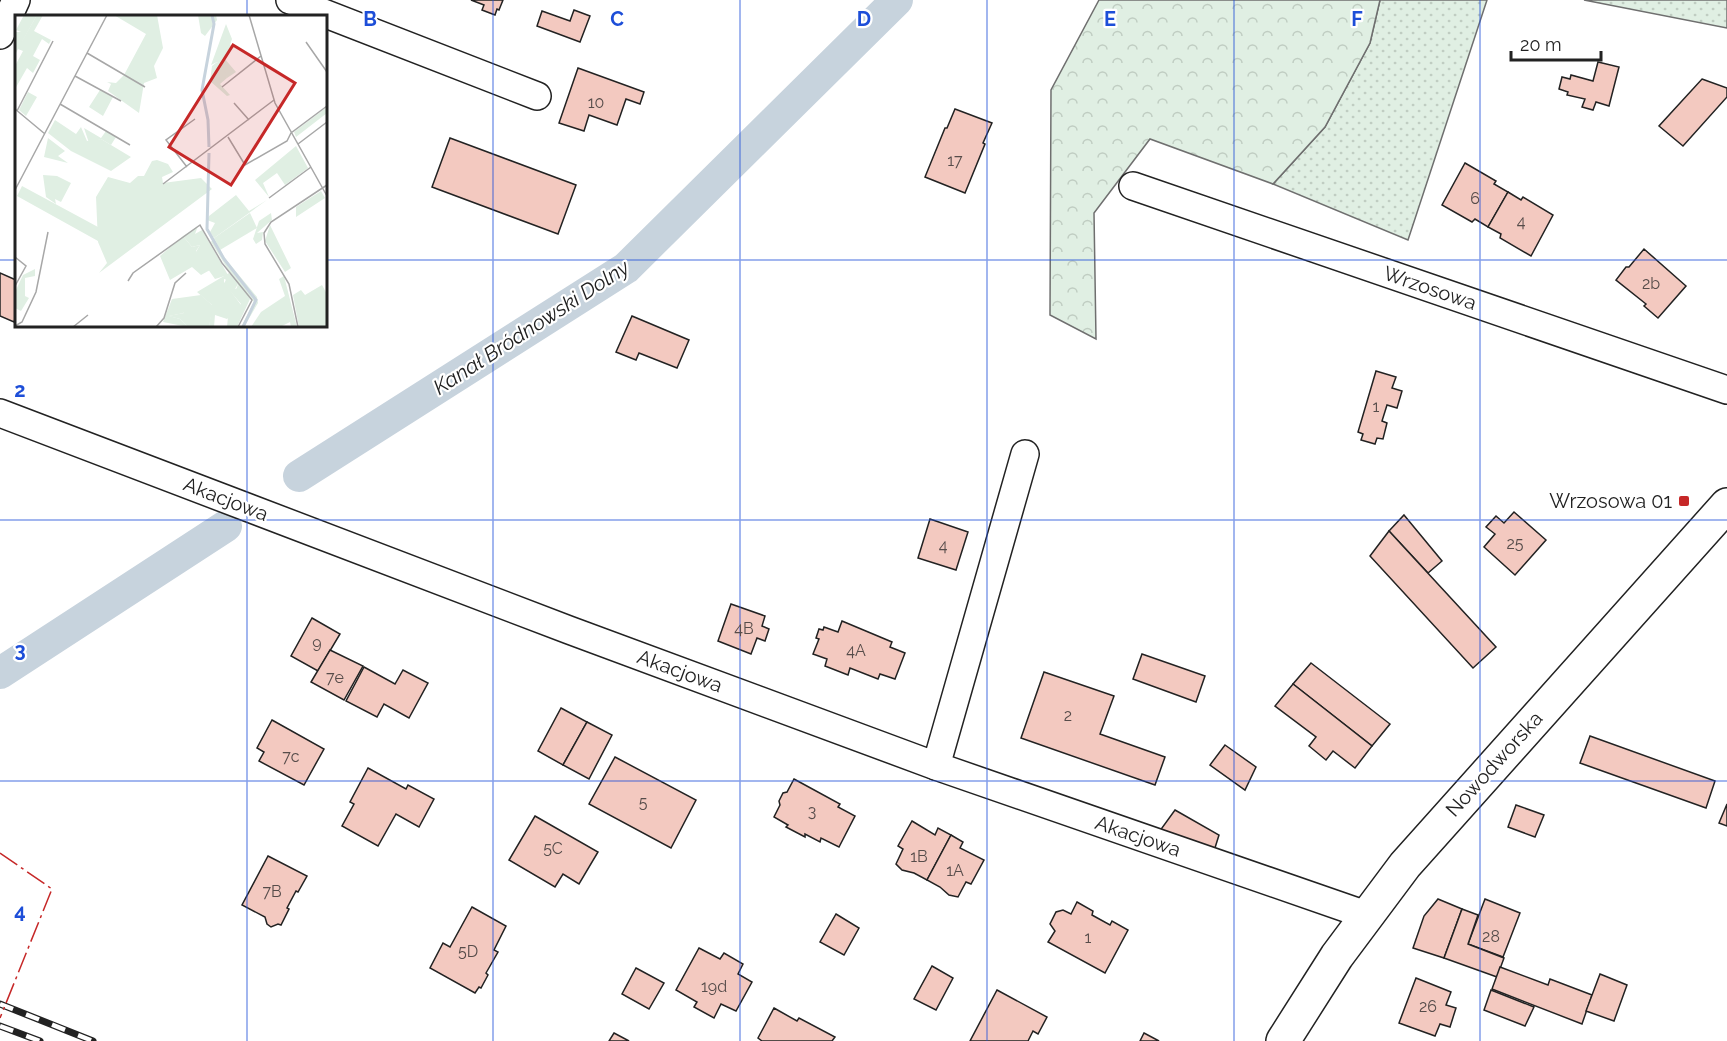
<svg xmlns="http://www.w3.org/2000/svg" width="1727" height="1041" font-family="Raleway,sans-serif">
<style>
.grass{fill:url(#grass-dots);stroke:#6f6f6f;stroke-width:1.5}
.forest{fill:url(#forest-crowns);stroke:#6f6f6f;stroke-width:1.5}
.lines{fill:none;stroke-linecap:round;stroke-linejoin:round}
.canal{stroke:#c7d3dd;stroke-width:32}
.building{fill:#f3c9c0;stroke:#222;stroke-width:1.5}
.street-casing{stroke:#222;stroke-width:30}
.secondary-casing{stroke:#222;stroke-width:36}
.street{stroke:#fff;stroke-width:27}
.secondary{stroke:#fff;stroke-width:33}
.rail-casing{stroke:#222;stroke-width:7}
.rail{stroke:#fff;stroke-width:4.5;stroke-dasharray:14;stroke-linecap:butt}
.power{stroke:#c62828;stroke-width:1.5;stroke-dasharray:21 4.5 3 4.5;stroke-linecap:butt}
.grid{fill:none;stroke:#1d4ed8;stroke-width:1.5;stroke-opacity:0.55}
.poi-dot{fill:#c62828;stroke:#fff;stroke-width:2}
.labels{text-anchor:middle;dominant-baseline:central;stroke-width:4.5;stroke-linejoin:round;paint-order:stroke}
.number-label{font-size:16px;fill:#564c4a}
.street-label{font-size:20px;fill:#222;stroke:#fff}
.poi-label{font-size:20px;fill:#222;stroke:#fff;text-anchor:end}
.water-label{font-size:21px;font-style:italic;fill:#222;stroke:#fff}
.inset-river{fill:none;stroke:#c7d3dd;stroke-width:3}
.inset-road{fill:none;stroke:#a7a7a7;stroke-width:1.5}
.view{fill:#c62828;fill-opacity:0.15;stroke:#c62828;stroke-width:3}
.inset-edge{fill:none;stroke:#222;stroke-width:3}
.grid-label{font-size:20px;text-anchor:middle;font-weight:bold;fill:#1d4ed8;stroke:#fff;stroke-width:4.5;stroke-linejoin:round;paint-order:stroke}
</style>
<defs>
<pattern id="grass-dots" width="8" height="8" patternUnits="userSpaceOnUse" patternTransform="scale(1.5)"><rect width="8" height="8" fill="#e0efe3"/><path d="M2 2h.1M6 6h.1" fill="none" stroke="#c0cdc2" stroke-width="1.8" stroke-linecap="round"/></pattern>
<pattern id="forest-crowns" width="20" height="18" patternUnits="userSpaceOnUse" patternTransform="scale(1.5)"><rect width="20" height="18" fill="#e0efe3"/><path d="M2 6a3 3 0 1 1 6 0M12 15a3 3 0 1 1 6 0" fill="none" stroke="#c0cdc2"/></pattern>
</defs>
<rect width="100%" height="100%" fill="#fff"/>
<g class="grass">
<polygon points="1380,0 1487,0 1408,240 1273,184 1325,127 1370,43"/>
<polygon points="1584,0 1727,0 1727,28"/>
</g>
<polygon class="forest" points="1099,0 1380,0 1370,43 1325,127 1273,184 1150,139 1094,213 1096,339 1050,315 1051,90"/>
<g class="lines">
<g class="canal">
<polyline points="299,476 626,268 897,0"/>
<polyline points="0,673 226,526"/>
</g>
</g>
<g class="building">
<polygon points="471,0 503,0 499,10 497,9 495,15 482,10 484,5"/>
<polygon points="574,10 590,16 580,42 537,26 542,11 570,21"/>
<polygon points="1598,62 1619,67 1609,106 1596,102 1593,110 1582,107 1585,99 1567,95 1568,92 1559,89 1562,77 1570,79 1571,75 1593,81"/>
<polygon points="578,68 644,92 640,104 626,99 617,125 589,115 584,131 559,123"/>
<polygon points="1702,79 1727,88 1727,97 1683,146 1659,126"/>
<polygon points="955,109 992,123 983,143 985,144 965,193 925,177 945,128 947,128"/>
<polygon points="450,138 576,185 558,234 432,187"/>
<polygon points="1465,163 1496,181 1494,184 1508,192 1488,227 1475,219 1472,222 1442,205"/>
<polygon points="1508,192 1521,200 1523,197 1553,215 1531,256 1500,238 1501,234 1488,227"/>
<polygon points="1644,249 1686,286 1658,318 1644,306 1646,304 1616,280 1626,267 1629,267"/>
<polygon points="0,273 16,280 16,316 14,322 0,316"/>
<polygon points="632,316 689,340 677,368 639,353 636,360 616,352"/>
<polygon points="1376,371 1396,377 1392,388 1402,391 1397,408 1387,405 1382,421 1387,423 1383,439 1377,438 1375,444 1361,440 1363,434 1358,432"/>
<polygon points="1514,512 1546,540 1515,575 1484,547 1495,534 1486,527 1496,516 1504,523"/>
<polygon points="1404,515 1442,561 1428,573 1389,531"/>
<polygon points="930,519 968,532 956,570 918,558"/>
<polygon points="1389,531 1496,647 1473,668 1370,556"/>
<polygon points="731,604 765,616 762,626 769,629 765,641 757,638 751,654 718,641"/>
<polygon points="312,618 340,634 318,671 291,656"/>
<polygon points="842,621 892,642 890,647 905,653 895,679 880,674 878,679 850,668 848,675 825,666 827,659 813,654 819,639 816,638 819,629 823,630 824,627 838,632"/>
<polygon points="330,650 363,666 344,700 311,682"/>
<polygon points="1142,654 1205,676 1196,702 1133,679"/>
<polygon points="1311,663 1390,724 1372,746 1293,684"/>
<polygon points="364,667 395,684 403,670 428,683 409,718 384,704 377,717 346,701"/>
<polygon points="1044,672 1114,696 1100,734 1165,757 1155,785 1021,738"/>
<polygon points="1293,684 1372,746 1355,768 1333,751 1326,760 1309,746 1316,737 1275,706"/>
<polygon points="561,708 587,722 563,765 538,751"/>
<polygon points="272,720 324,749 304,785 259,761 264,752 257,748"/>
<polygon points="587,722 612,735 589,779 563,765"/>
<polygon points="1590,736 1715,781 1706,808 1580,763"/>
<polygon points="1225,745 1256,767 1245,790 1210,765"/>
<polygon points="615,757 696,800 671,848 589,804"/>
<polygon points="368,768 406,789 408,785 434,799 419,827 396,814 378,846 342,826 354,804 350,802"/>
<polygon points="794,779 840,804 838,807 855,816 839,847 821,838 820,842 805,834 805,837 786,827 788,825 774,817 780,805 779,801 783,793 787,792"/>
<polygon points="1727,804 1727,826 1719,823"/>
<polygon points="1516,805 1544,815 1535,837 1508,827"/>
<polygon points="1175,810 1219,835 1214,851 1159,832"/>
<polygon points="535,816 598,852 579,884 563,874 555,887 509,860"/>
<polygon points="912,821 935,835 938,828 951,835 927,880 914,873 902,870 896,864 903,849 898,846"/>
<polygon points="951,835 963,842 960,848 984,860 971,884 966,882 958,897 949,895 940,887 927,880"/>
<polygon points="268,856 307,876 298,892 296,891 287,908 289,909 281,925 278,924 271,927 267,924 265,917 242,905"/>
<polygon points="1438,899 1462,909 1444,958 1413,948 1424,916"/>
<polygon points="1485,899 1520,913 1503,957 1468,944"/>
<polygon points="1077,902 1093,911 1092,915 1110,925 1112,921 1128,930 1105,973 1048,942 1055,931 1050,924 1056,912 1063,910 1071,914"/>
<polygon points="472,907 506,926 494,950 498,952 486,973 488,975 481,988 479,987 475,993 430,968 443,943 450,947"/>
<polygon points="1462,909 1478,915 1468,944 1504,958 1497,977 1444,958"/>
<polygon points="836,914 859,928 844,955 820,942"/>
<polygon points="699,948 720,959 724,953 743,964 738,974 752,982 736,1011 721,1004 714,1018 694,1007 697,1002 676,990"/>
<polygon points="932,966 953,978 936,1010 914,999"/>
<polygon points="1500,967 1548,985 1550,979 1592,995 1582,1024 1492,989"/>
<polygon points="636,968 664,983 649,1009 622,994"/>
<polygon points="1600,974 1627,985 1614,1021 1586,1011"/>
<polygon points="1416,978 1451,992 1446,1005 1456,1008 1450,1027 1440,1024 1435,1036 1399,1023"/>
<polygon points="997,990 1047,1017 1038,1034 1033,1031 1028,1041 970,1041"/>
<polygon points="1491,990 1534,1007 1525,1026 1484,1010"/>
<polygon points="774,1008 797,1021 799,1018 835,1037 832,1041 762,1041 758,1038"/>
<polygon points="614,1033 629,1041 609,1041"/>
<polygon points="1144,1033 1159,1041 1140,1041"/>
</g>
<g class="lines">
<g class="street-casing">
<g id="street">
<polyline points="290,0 537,96"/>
<polyline points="0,35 16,0"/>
<polyline points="1133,186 1727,390"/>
<polyline points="0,413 569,630 936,766 1366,915"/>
<polyline points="936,766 1025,454"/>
</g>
</g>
<g class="secondary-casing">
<polyline id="secondary" points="1283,1041 1337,956 1405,865 1727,505"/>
</g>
<use href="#street" class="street"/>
<use href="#secondary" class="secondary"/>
<g class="rail-casing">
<g id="rail">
<polyline points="0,1004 93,1041"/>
<polyline points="0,1026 40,1041"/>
</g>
</g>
<use href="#rail" class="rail"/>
<polyline class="power" points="0,853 52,889 0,1018"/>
</g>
<path class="grid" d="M247,0V16M493,0V1041M740,0V1041M987,0V1041M1234,0V1041M1480,0V1041M0,260H16M326,260H1727M247,326V1041M0,520H1727M0,781H1727"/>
<rect class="poi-dot" x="1678" y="495" width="12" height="12" rx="3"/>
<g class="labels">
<g class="number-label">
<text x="596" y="102">10</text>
<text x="955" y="160">17</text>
<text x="1475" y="198">6</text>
<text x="1521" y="221">4</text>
<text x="1651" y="283">2b</text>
<text x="1376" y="406">1</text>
<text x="1515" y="543">25</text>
<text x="943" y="545">4</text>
<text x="744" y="628">4B</text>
<text x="317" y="642">9</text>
<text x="856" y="650">4A</text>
<text x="335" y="677">7e</text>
<text x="1068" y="715">2</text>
<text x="291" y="756">7c</text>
<text x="643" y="802">5</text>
<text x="812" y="811">3</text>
<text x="553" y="848">5C</text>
<text x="919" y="856">1B</text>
<text x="955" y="870">1A</text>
<text x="272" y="891">7B</text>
<text x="1491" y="936">28</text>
<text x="1088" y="937">1</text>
<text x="468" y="951">5D</text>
<text x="714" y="986">19d</text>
<text x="1428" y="1006">26</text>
</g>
<g class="street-label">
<text transform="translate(1430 288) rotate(19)">Wrzosowa</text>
<text transform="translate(226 499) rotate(21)">Akacjowa</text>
<text transform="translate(680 671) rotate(20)">Akacjowa</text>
<text transform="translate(1494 764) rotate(-48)">Nowodworska</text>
<text transform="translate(1138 836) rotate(19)">Akacjowa</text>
</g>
<g class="poi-label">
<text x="1672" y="501">Wrzosowa 01</text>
</g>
<g class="water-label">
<text transform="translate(531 327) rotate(-33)">Kanał Bródnowski Dolny</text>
</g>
</g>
<g transform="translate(15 15)">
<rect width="312" height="312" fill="#fff"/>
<path d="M22,0H28L19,16L36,25L34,29L27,24L18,41L25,45L18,58L12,53L0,74V51L8,36L3,34L0,40V17H6L7,26ZM211,9L217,24L215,30L220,31L209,43L221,57L212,63L202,47L196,50ZM85,75L98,82L88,101L74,92ZM13,77L22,82L11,101L4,95ZM312,92V98L281,122L279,117ZM40,105L61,119L66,112L72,126L86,124L116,142L96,156L56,136L33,118ZM281,131L293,153L270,170L262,158L248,168L254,182L240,165ZM7,171L83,212V226L2,181ZM306,176L310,183L281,202V192ZM221,180L234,196L252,185L199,223L195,217L200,208L192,205L194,201ZM256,198L257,205L242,218L248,217L247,225L241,229L238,224L244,206ZM255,210L276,253L270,257L250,226ZM168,221L177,232L185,230L181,236L195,255L186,260L177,252L155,265L145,241ZM214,258L228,272L221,275L223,269L209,264V267L226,290L212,304L200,300L199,312H194L197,290L182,277ZM269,261L282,312H276L275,307L265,312H236L246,297L270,281L264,264ZM307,270L312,279V312H284L278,280L286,275L290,280ZM157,284L169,298L154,301L165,304L173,312L148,307Z" fill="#e0efe3"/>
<path d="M9,0H22L7,27L3,24L6,17L1,15ZM99,0H142L148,33L139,51L142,63L129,68L124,98L93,76L96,69L92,67L101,68L109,60L131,19ZM183,0H201L202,5L190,21L186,18ZM202,47L211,58L212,63L205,69L215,80L212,81L195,66L197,51ZM69,113L86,123L91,116L101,122L96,130L86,124L74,128ZM33,123L50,136L43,141L53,148L29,142ZM142,145L153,149L158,157L147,162L148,168L186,163L197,174L84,258L92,248L83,227L81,182L93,162L115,168L123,161H129L137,146ZM28,160L42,161L56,168L46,187L40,184L41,189L31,182ZM183,211L180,219L187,215L213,260L223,269L220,274L228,272L235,284L222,312H212L213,302L226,289L209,269L213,260L200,264L181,237L185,230L177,232L168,221ZM199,223L209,242L242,282L243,288L229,312H226L239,287L212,253L196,227ZM20,254V261L10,263V281L14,283L6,296L0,293L1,275L8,260ZM186,280L198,291L194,312H173L165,304L153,301L169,298L158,290L157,284Z" fill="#e0efe3"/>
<path d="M235,198L242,213L205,235L199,223Z" fill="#e0efe3"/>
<path class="inset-river" d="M194,132L193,105L187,75L199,9L197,0M194,138L192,214L209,244L241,285L228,312"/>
<path class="inset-road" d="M234,0L260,88L312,181M291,27L312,57M72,38L130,72M60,61L106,86M207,72L246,41M219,88L234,105M45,89L115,130M0,94L30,119M2,96L38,26M213,122L230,150L272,126L276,118L312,91M283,129L312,107M172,152L151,125L180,104M148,169L259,85M0,175L92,0M254,183L296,152M0,242L11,251L0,271M113,266L118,258L185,210L207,248L237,285L223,312M0,311L7,307L21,277L33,217M58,312L73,300M141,312L149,303L160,268L171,258M283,312L274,269L250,229L249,218L256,207L312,170"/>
<path class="view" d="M218,30L280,68L216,170L154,132Z"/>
<rect width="312" height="312" class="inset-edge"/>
</g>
<g class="grid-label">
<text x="370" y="26">B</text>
<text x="617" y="26">C</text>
<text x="864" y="26">D</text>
<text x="1110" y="26">E</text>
<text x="1357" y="26">F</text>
<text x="20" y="397">2</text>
<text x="20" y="657">3</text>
<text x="20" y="918">4</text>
</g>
<path d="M1511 51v9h90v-9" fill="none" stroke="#222222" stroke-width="3"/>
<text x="1520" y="51" font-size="18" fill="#222222" stroke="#ffffff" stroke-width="4.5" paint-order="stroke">20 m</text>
</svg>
